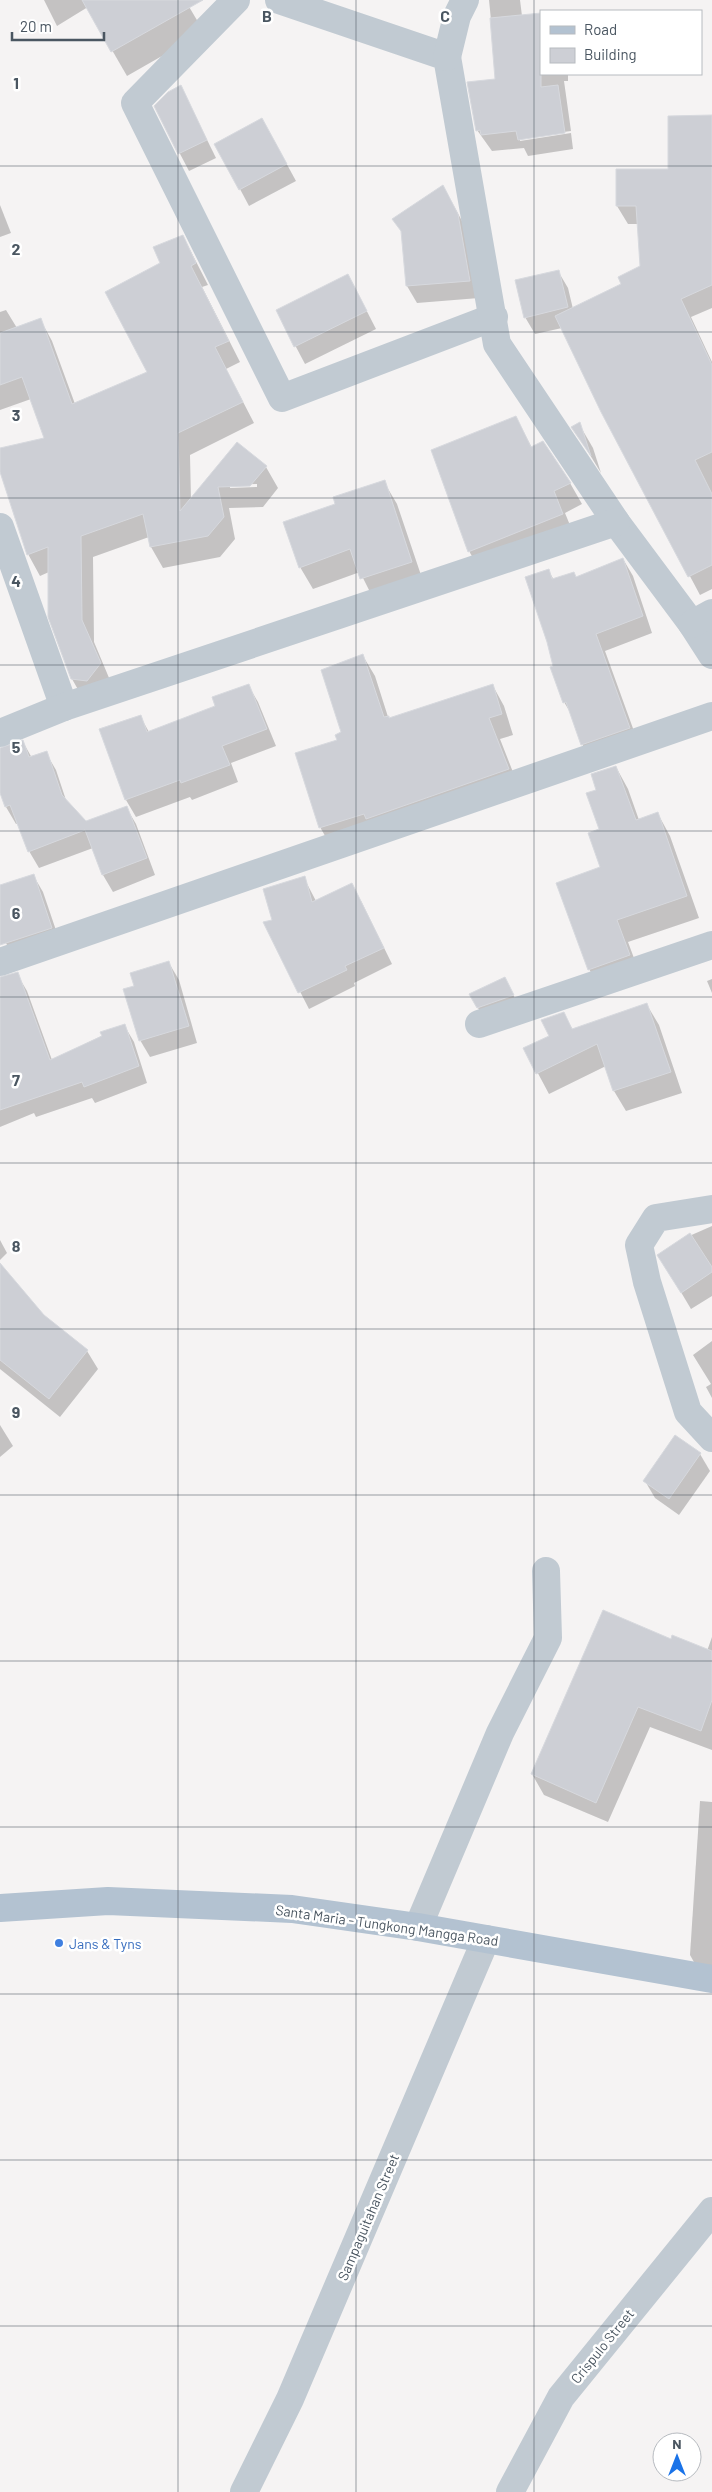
<svg xmlns="http://www.w3.org/2000/svg" width="712" height="2492" font-family="Barlow,sans-serif">
<style>
.shadow{fill:#0003;fill-rule:evenodd}
.building{fill:#cdcfd5;stroke:#d7d9de}
.lines{fill:none;stroke-linecap:round;stroke-linejoin:round}
.minor{stroke:#c1cad2;stroke-width:28}
.major{stroke:#b3c2d1;stroke-width:28}
.grid{fill:none;stroke:#4a5661;stroke-width:1;stroke-opacity:0.55}
.shop-dot{fill:#3f7fe0;stroke:#fff;stroke-width:2}
.labels{text-anchor:middle;dominant-baseline:central;stroke-width:5;stroke-linejoin:round;paint-order:stroke}
.street-label{font-size:14px;fill:#4a5661;stroke:#fff}
.shop-label{font-size:14px;fill:#366cbe;stroke:#fff;text-anchor:start}
.grid-label{font-size:16px;text-anchor:middle;font-weight:bold;fill:#4a5661;stroke:#fff;stroke-width:5;stroke-linejoin:round;paint-order:stroke}
</style>
<rect width="100%" height="100%" fill="#f5f3f3"/>
<g class="shadow">
<polygon points="44,0 95,0 96,2 57,26"/>
<polygon points="110,0 185,0 204,32 127,76 90,12"/>
<polygon points="489,0 520,0 522,16 541,74 568,74 568,81 564,81 571,131 520,138 520,141 571,133 573,149 528,156 524,148 492,151 477,130 497,80"/>
<polygon points="181,87 216,158 189,171 155,106"/>
<polygon points="712,116 712,308 691,317 712,362 712,589 700,595 602,411 562,328 535,334 525,317 558,271 568,288 573,309 623,284 642,267 639,224 628,224 617,206 669,171"/>
<polygon points="272,137 296,181 249,206 240,189"/>
<polygon points="443,186 468,232 479,298 417,303 407,286 403,234"/>
<polygon points="0,205 11,233 0,237"/>
<path d="M183,236L208,285L202,287L240,362L226,369L254,423L190,455L191,500L237,444L266,467L278,488L263,507L229,508L235,539L220,557L163,568L151,547L149,537L93,557L94,642L112,685L84,700L72,679L49,572L40,576L28,554L0,467V449L46,439L31,399L0,410V312L6,310L17,328L40,319L52,341L75,404L149,372L162,264ZM257,484V487L230,488V485Z"/>
<polygon points="357,292 376,329 305,364 277,311"/>
<polygon points="516,417 532,448 570,483 582,504 565,513 574,535 481,572 469,551"/>
<polygon points="579,424 593,448 601,473 573,427"/>
<polygon points="384,482 397,504 424,584 374,600 360,572 313,589 300,567 337,504"/>
<polygon points="623,559 633,576 652,633 605,651 639,745 592,761 582,744 573,717 564,702 554,667 548,570 554,580 576,578"/>
<polygon points="363,656 375,676 389,720 493,686 504,706 513,735 500,739 520,790 332,848 320,827 339,740 343,733"/>
<polygon points="248,685 258,702 276,746 231,763 238,782 192,800 190,797 136,817 126,800 101,730 140,716 149,732 217,707"/>
<polygon points="23,742 32,758 46,753 56,770 67,803 85,822 126,807 136,824 155,875 113,892 103,875 93,848 39,868 29,851 19,823 16,824 6,807 0,789 0,749"/>
<polygon points="616,767 628,789 639,820 658,814 670,836 699,918 628,942 641,977 602,991 589,969 602,868 600,830"/>
<polygon points="33,875 43,892 61,945 15,960 6,943 0,927 0,886"/>
<polygon points="304,878 316,901 361,901 392,964 354,983 355,986 309,1009 265,923 274,921"/>
<polygon points="169,963 179,980 197,1043 150,1057 140,1040 135,987"/>
<polygon points="17,974 27,991 52,1060 124,1025 134,1042 147,1083 95,1103 92,1098 36,1117 34,1113 0,1127 0,981"/>
<polygon points="712,979 712,993 707,981"/>
<polygon points="509,987 518,1004 483,1016 478,1008"/>
<polygon points="647,1005 659,1025 682,1093 626,1111 614,1091 606,1066 549,1094 525,1049 550,1037 563,1013 573,1030"/>
<polygon points="712,1226 712,1296 691,1309 669,1272 687,1237"/>
<polygon points="0,1240 7,1253 0,1260"/>
<polygon points="0,1265 44,1316 87,1351 98,1369 60,1417 0,1369"/>
<polygon points="712,1341 712,1398 706,1387 711,1384 693,1355"/>
<polygon points="0,1425 13,1446 0,1457"/>
<polygon points="700,1454 710,1471 679,1515 655,1498 645,1481"/>
<polygon points="712,1637 712,1750 650,1727 608,1822 544,1795 532,1774 671,1641 707,1651"/>
<polygon points="700,1801 712,1802 712,1971 699,1971 690,1955"/>
</g>
<g class="building">
<polygon points="82,0 203,0 111,52"/>
<polygon points="541,13 541,87 558,85 565,133 518,140 516,131 481,135 480,130 476,131 467,82 495,79 490,18"/>
<polygon points="181,85 207,140 178,154 154,106 168,92"/>
<polygon points="712,115 712,285 681,299 712,365 712,452 695,460 712,494 712,565 688,577 601,412 555,316 621,284 618,277 640,266 636,206 616,206 616,169 668,169 668,116"/>
<polygon points="262,118 287,164 239,190 214,144"/>
<polygon points="443,185 458,214 470,281 406,286 401,231 392,219"/>
<polygon points="183,235 196,263 191,266 229,341 215,347 243,402 178,433 180,511 237,442 267,466 250,486 218,487 224,517 208,536 150,547 143,514 81,536 82,620 101,663 87,681 71,679 48,617 48,547 27,555 0,472 0,448 44,438 22,377 0,385 0,333 41,318 72,404 147,372 105,292 160,263 153,247"/>
<polygon points="559,270 568,307 524,318 515,280"/>
<polygon points="348,274 367,311 294,347 276,310"/>
<polygon points="516,416 531,447 543,441 571,483 554,491 563,514 468,552 431,450"/>
<polygon points="580,422 591,456 571,427"/>
<polygon points="385,480 412,562 360,579 350,549 299,568 283,522 335,504 333,497"/>
<polygon points="623,558 643,616 596,634 630,728 581,745 566,702 563,703 550,667 553,666 547,642 525,577 549,569 552,579 574,572 576,577"/>
<polygon points="363,654 384,717 389,716 389,718 493,684 502,714 489,718 509,769 366,819 364,814 319,828 295,753 337,740 335,735 341,732 321,670"/>
<polygon points="249,684 267,729 222,746 230,765 181,783 180,780 125,800 99,729 141,715 147,732 215,706 212,697"/>
<polygon points="23,740 29,757 47,751 62,795 86,821 127,806 147,858 102,875 85,830 28,852 10,805 5,807 0,793 0,748"/>
<polygon points="616,766 636,820 658,812 687,896 617,920 630,955 588,970 556,883 600,867 588,833 599,829 586,793 596,790 591,774"/>
<polygon points="34,874 52,928 0,945 0,885"/>
<polygon points="305,876 312,902 352,883 384,948 345,966 347,970 298,993 263,922 272,920 263,889"/>
<polygon points="169,961 189,1026 139,1041 123,989 134,986 130,973"/>
<polygon points="18,972 50,1060 102,1036 100,1032 125,1024 139,1066 84,1087 82,1082 0,1110 0,977"/>
<polygon points="505,977 514,995 477,1008 469,994"/>
<polygon points="647,1003 671,1072 613,1091 597,1044 536,1074 523,1048 549,1036 541,1020 564,1012 572,1029"/>
<polygon points="690,1233 712,1267 712,1272 681,1293 657,1255"/>
<polygon points="0,1263 44,1315 88,1350 49,1399 0,1360"/>
<polygon points="675,1435 701,1453 669,1499 643,1481"/>
<polygon points="603,1610 671,1639 672,1635 712,1651 712,1700 701,1731 638,1707 596,1803 531,1774"/>
</g>
<g class="lines">
<g class="minor">
<polyline points="236,0 135,103 282,398 494,317"/>
<polyline points="279,0 447,57 497,344 616,522 692,624 712,655"/>
<polyline points="447,57 457,16 465,0"/>
<polyline points="0,527 64,707"/>
<polyline points="692,624 712,613"/>
<polyline points="0,733 64,707 616,522"/>
<polyline points="0,962 712,716"/>
<polyline points="479,1024 712,945"/>
<polyline points="712,1209 656,1218 639,1245 647,1282 688,1412 712,1438"/>
<polyline points="418,1927 500,1733 548,1638 546,1571"/>
<polyline points="244,2492 290,2399 486,1939"/>
<polyline points="510,2492 561,2397 712,2211"/>
</g>
<polyline class="major" points="0,1908 108,1901 292,1909 418,1927 712,1979"/>
</g>
<path class="grid" d="M178,0V2492M356,0V2492M534,0V2492M0,166H712M0,332H712M0,498H712M0,665H712M0,831H712M0,997H712M0,1163H712M0,1329H712M0,1495H712M0,1661H712M0,1827H712M0,1994H712M0,2160H712M0,2326H712"/>
<circle class="shop-dot" cx="59" cy="1943" r="5"/>
<g class="labels">
<g class="street-label">
<text transform="translate(387 1925) rotate(8)">Santa Maria - Tungkong Mangga Road</text>
<text transform="translate(368 2217) rotate(-67)">Sampaguitahan Street</text>
<text transform="translate(602 2346) rotate(-51)">Crispulo Street</text>
</g>
<g class="shop-label">
<text x="69" y="1943">Jans &amp; Tyns</text>
</g>
</g>
<g class="grid-label">
<text x="267" y="22">B</text>
<text x="445" y="22">C</text>
<text x="16" y="89">1</text>
<text x="16" y="255">2</text>
<text x="16" y="421">3</text>
<text x="16" y="587">4</text>
<text x="16" y="753">5</text>
<text x="16" y="919">6</text>
<text x="16" y="1086">7</text>
<text x="16" y="1252">8</text>
<text x="16" y="1418">9</text>
</g>
<rect x="540" y="10" width="162" height="65" fill="#ffffff" stroke="#b7bbc0"/>
<rect x="550" y="26" width="25" height="8" fill="#b3c2d1" stroke="#b7bbc0"/>
<text x="584" y="35" font-size="15" fill="#4a5661">Road</text>
<rect x="550" y="48" width="25" height="15" fill="#cdcfd5" stroke="#b7bbc0"/>
<text x="584" y="60" font-size="15" fill="#4a5661">Building</text>
<g transform="translate(677 2457)"><circle r="24" fill="#ffffff" stroke="#b7bbc0"/>
<path d="M0-4L9 19L0 12L-9 19Z" fill="#1a73e8"/>
<text y="-8" font-size="14" font-weight="bold" text-anchor="middle" fill="#4a5661">N</text>
</g>
<path d="M12 32v8h92v-8" fill="none" stroke="#4a5661" stroke-width="2.5"/>
<text x="20" y="32" font-size="15" fill="#4a5661" stroke="#ffffff" stroke-width="4" paint-order="stroke">20 m</text>
</svg>
